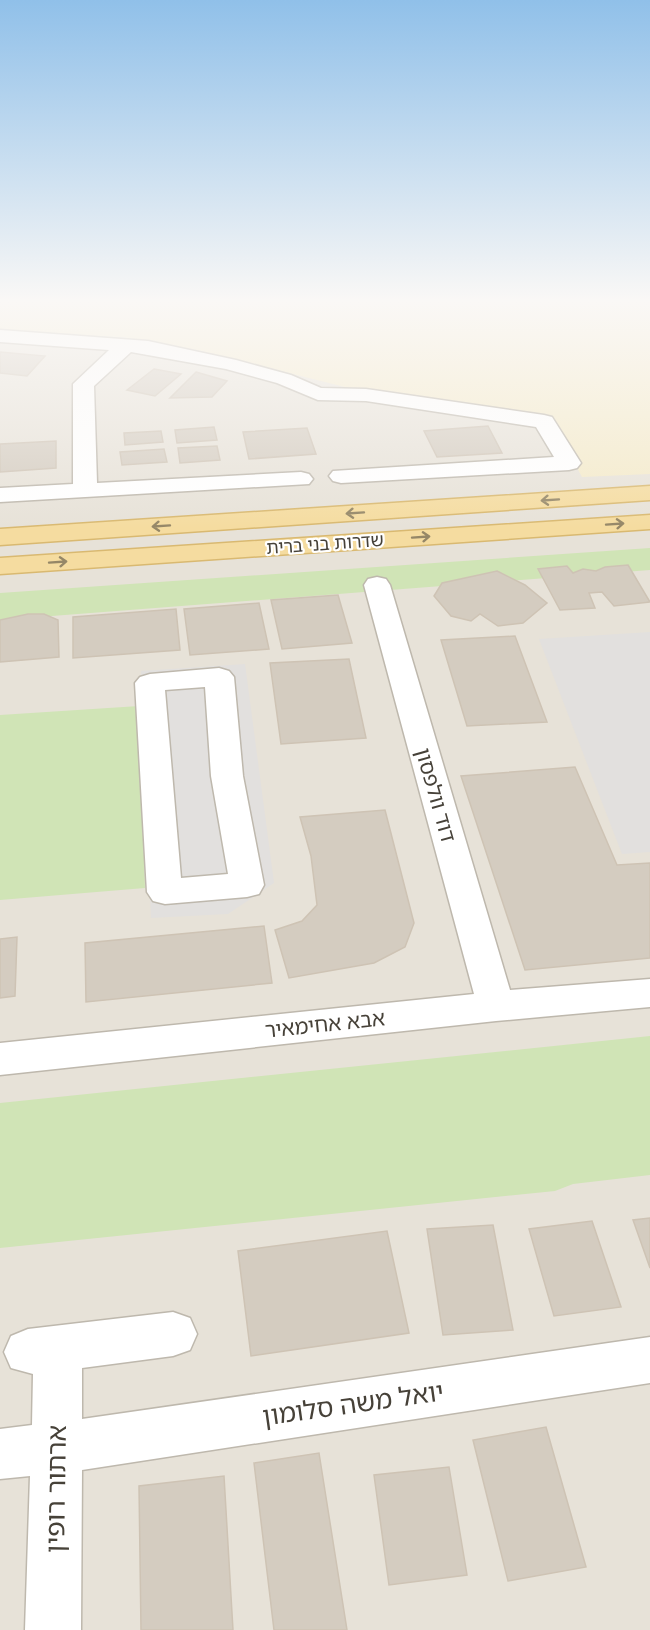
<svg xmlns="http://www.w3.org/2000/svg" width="650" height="1630" font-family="Montserrat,'Noto Sans Hebrew',sans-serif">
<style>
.residential{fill:#e7e2d8}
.green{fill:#d0e4b6}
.sand{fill:#f4eac9}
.parking{fill:#e2e0de}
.building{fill:#d4ccc0;stroke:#cec3b4;stroke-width:1.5}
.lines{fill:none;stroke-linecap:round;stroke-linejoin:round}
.minor-casing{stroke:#beb8ad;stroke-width:3}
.major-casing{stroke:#d9b971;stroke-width:3}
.minor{fill:#fff;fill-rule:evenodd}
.major{fill:#f5dca0;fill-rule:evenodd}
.oneway{stroke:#958767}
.labels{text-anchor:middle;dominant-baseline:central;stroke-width:4.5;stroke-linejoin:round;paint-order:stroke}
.far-street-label{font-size:18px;fill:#464138;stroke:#fff}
.street-label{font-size:21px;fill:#464138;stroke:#fff}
.near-street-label{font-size:26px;fill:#464138;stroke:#fff}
</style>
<rect width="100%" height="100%" fill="#f3f0ea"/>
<polygon class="residential" points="0,332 121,337 558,415 650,470 650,1630 0,1630"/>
<g class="green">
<polygon points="650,548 650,570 0,620 0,593"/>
<polygon points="139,706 145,888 0,900 0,715"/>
<polygon points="650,1036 650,1175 573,1184 555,1191 0,1248 0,1103"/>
</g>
<polygon class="sand" points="0,300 650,300 650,474 582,477 551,419 361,391 201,351 123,337 0,333"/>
<g class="parking">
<polygon points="650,632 650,852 622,854 539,639"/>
<polygon points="245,664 274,883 228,914 151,918 141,671"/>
</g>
<g class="building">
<polygon points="0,352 45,356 27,376 0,373"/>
<polygon points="154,369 181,374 155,396 127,390"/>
<polygon points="196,372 227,381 212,397 170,398"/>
<polygon points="488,426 502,453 437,457 424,431"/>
<polygon points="214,427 217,440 177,443 175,430"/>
<polygon points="307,428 316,454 249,459 243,432"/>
<polygon points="161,431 163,442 125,445 124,433"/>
<polygon points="56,441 56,468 0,472 0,444"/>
<polygon points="217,446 220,460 180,463 178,448"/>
<polygon points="164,449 167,462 122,465 120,452"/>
<polygon points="628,565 650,602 614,606 602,592 589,593 595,608 560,610 538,569 567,566 573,573 583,569 596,571 605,567"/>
<polygon points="497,571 525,585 547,603 523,623 498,626 480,614 471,621 451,616 434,596 442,583"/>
<polygon points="338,595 352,643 282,649 271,600"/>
<polygon points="259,603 269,649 190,655 184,609"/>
<polygon points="176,609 180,650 73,658 73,617"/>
<polygon points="28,614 44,614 58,620 59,657 0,662 0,620"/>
<polygon points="515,636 547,722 467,726 441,640"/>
<polygon points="349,659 366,738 281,744 270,663"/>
<polygon points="575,767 617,865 650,863 650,958 525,970 461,776"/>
<polygon points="385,810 414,923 405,947 374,963 289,978 275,930 302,921 317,905 311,856 300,817"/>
<polygon points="264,926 272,983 86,1002 85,943"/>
<polygon points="17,937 15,996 0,998 0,939"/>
<polygon points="650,1218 650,1268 633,1220"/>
<polygon points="592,1221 621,1307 554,1316 529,1229"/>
<polygon points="493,1225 513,1330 443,1335 427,1229"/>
<polygon points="387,1231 409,1333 251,1356 238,1251"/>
<polygon points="546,1427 586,1567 508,1581 473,1440"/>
<polygon points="319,1453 347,1630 274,1630 254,1463"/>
<polygon points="449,1467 467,1575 389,1585 374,1475"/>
<polygon points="224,1476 233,1630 141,1630 139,1486"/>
</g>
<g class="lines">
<g class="minor-casing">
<g id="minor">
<polygon points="0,330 148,341 236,360 291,375 321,388 366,389 544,415 552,417 581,463 577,468 569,470 341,483 333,481 329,476 333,471 554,457 536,427 366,401 318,400 277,383 226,369 131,352 94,386 97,483 301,472 309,474 313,479 309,484 0,502 0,488 73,484 73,384 109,350 0,342"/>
<polygon points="377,577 386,579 390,585 510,990 650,979 650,1007 496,1021 0,1075 0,1043 474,994 364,585 368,579"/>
<path d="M219,668L229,671L234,677L243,776L264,885L259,894L247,897L165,904L153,901L147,892L135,683L140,677L150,674ZM205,687L211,776L228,874L181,878L165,690Z"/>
<polygon points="173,1312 190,1318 197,1334 190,1350 173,1356 82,1368 82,1419 650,1337 650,1383 82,1470 81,1630 25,1630 30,1476 0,1479 0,1429 32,1425 33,1374 11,1368 4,1352 11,1336 28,1329"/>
</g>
</g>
<g class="major-casing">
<g id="major">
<polygon points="650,486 650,500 0,545 0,529"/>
<polygon points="650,515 650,529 0,574 0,558"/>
</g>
</g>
<use href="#minor" class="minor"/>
<use href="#major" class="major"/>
</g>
<defs><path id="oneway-shaft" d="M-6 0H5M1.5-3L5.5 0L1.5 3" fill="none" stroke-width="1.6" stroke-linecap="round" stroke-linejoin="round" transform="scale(1.5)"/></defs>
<g class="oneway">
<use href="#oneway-shaft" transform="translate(550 500) rotate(176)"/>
<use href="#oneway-shaft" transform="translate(355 513) rotate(176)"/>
<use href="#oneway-shaft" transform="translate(615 524) rotate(-4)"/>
<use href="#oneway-shaft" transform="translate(161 526) rotate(176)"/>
<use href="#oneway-shaft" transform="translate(421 537) rotate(-4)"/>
<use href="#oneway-shaft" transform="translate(58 562) rotate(-4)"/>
</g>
<linearGradient id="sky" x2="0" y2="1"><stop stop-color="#90c0e9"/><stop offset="0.57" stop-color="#faf8f6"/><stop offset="1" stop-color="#faf8f6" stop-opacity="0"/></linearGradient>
<rect width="650" height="528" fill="url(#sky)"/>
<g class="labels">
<g class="far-street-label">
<text transform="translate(325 544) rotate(-4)">שדרות בני ברית</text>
</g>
<g class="street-label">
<text transform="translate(436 795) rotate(74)">דוד וולפסון</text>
<text transform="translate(325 1024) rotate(-6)">אבא אחימאיר</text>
</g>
<g class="near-street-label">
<text transform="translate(353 1404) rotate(-8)">יואל משה סלומון</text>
<text transform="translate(56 1489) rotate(-89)">ארתור רופין</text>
</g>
</g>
</svg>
